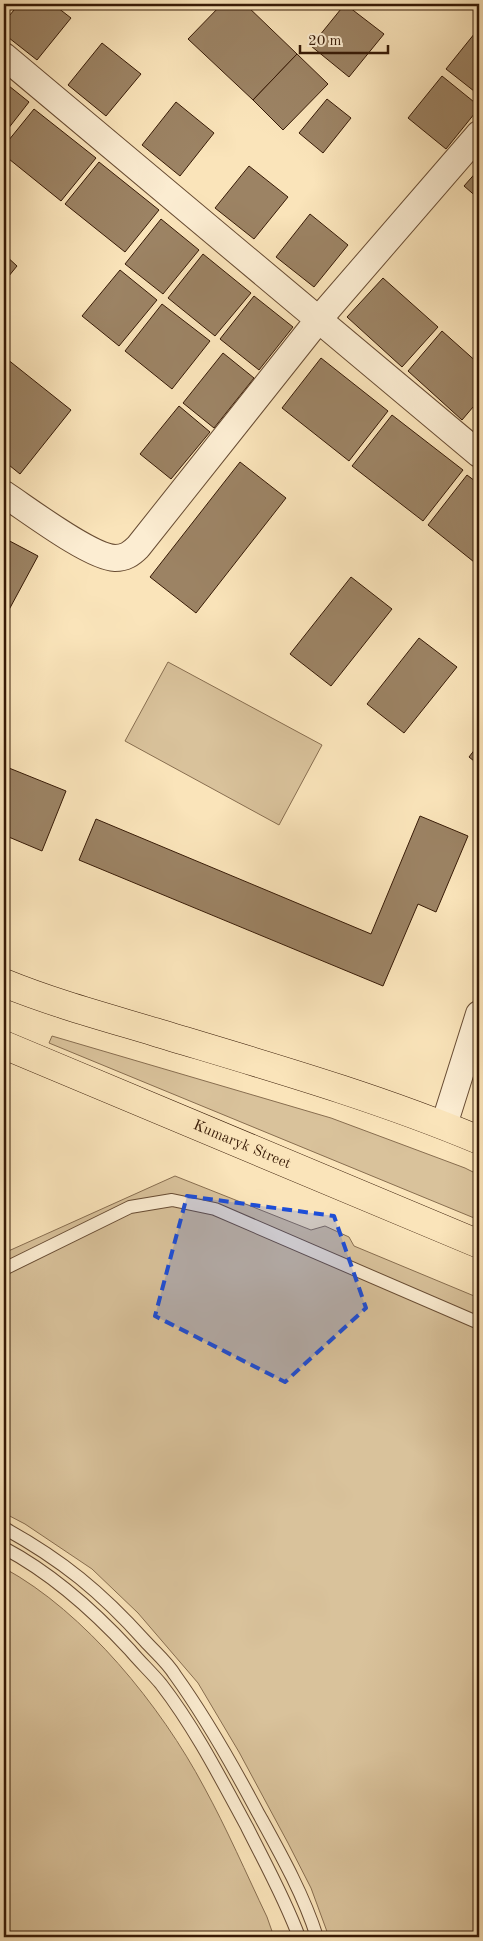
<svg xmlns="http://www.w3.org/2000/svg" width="483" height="1941" font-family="'Old Standard TT',serif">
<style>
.green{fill:#d9c29b;stroke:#886e50}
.building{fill:#9c8364;stroke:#371a06}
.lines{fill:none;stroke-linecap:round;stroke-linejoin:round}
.lane-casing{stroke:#684c33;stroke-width:14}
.street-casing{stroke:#684c33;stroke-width:28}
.primary-casing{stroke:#371a06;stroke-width:29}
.lane{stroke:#fcedd2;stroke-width:12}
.street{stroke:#fcedd2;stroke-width:26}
.primary{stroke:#fae4ba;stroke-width:28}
.marked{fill:#1d4ed8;fill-opacity:0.2;stroke:#1d4ed8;stroke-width:4;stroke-dasharray:10 6;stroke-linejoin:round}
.labels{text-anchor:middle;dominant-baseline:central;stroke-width:5;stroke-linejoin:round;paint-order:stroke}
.street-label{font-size:15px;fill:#371a06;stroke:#fcedd2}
</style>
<rect width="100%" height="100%" fill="#fae4ba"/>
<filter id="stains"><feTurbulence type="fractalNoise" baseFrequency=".004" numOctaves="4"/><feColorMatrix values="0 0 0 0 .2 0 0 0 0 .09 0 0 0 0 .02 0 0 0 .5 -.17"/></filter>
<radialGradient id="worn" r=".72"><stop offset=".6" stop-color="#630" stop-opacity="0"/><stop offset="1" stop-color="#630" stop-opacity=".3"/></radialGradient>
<g class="green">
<polygon points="168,662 322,745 279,825 125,741"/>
<polygon points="52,1036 331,1118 465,1168 479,1175 479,1220 49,1043"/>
<polygon points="175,1176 311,1230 325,1226 349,1237 354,1246 479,1298 479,1937 329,1937 311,1888 288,1843 239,1752 198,1683 138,1613 92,1569 25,1524 4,1513 4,1253"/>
<path d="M4,1568C85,1612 161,1706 204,1787C227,1829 246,1873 267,1917L274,1937H4Z"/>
</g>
<g class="building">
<polygon points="19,4 53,4 71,18 37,60 4,34 4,22"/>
<polygon points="222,4 245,4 297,54 253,100 188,39"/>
<polygon points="345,4 384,34 349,77 311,46"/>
<polygon points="479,28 479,95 446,69"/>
<polygon points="102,43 141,74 106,116 68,85"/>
<polygon points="297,54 328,84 283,130 253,100"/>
<polygon points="442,76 479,106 479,108 446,149 408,118"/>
<polygon points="4,82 29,102 4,134"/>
<polygon points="327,99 351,118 323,153 299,133"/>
<polygon points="176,102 214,133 180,176 142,145"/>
<polygon points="34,109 96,158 61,201 4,155 4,146"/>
<polygon points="99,162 159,210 125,252 65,204"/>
<polygon points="249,166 288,197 254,239 215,208"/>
<polygon points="479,169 479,199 464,186"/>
<polygon points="310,214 348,245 314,287 276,257"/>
<polygon points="161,219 199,250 163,294 125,264"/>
<polygon points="4,254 17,266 4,282"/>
<polygon points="203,254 251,293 215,336 168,298"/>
<polygon points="120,270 157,300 119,346 82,316"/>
<polygon points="383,278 438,327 402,367 347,317"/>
<polygon points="254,296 293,327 259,370 220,339"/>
<polygon points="162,304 210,341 172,389 125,351"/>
<polygon points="442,331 479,364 479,400 462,420 408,371"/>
<polygon points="223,353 254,378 214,428 183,403"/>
<polygon points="321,358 388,411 349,461 282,408"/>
<polygon points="7,359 71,410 20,474 4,461 4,363"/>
<polygon points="179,406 210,432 171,479 140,454"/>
<polygon points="392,415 463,470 423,521 352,466"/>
<polygon points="240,462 286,498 196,613 150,577"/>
<polygon points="467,475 479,484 479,566 428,525"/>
<polygon points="4,538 38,556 4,619"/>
<polygon points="351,577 392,609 331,686 290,654"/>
<polygon points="419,638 457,667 404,733 367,704"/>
<polygon points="479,744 479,765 469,757"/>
<polygon points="4,766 66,791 42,851 4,835"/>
<polygon points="420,816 468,836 436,912 418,904 383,986 79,860 96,819 371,934"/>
</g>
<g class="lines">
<g class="lane-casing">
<g id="lane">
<polyline points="4,1269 130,1207 172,1200 215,1209 479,1323"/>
<path d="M4,1528C62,1560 101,1592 145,1641C155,1652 167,1662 175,1675C206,1718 232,1764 257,1811C279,1851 303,1893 317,1937"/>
<path d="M4,1548C53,1574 93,1610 130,1650C140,1662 151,1672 161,1684C195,1728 221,1779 247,1827C265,1863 285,1899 299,1937"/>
</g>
</g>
<g class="street-casing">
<g id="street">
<polyline points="4,56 479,454"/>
<path d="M4,494C27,509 90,557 115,558C125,558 131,554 138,547L319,319L479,134"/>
<polyline points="444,1125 479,1014"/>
</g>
</g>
<g class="primary-casing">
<g id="primary">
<path d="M4,983C53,1003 105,1017 155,1032C264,1065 374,1096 479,1140"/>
<path id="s1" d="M4,1045L479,1244"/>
</g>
</g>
<use href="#lane" class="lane"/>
<use href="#street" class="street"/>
<use href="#primary" class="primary"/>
</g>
<path class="marked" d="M187,1196L334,1216L366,1308L285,1382L155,1316Z"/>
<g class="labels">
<g class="street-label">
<text stroke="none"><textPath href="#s1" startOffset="258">Kumaryk Street</textPath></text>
</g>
</g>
<rect width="483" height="1941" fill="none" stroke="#fae4ba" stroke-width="20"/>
<rect x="5" y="5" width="473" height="1931" fill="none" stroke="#371a06" stroke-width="2.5"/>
<rect x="10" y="10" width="463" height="1921" fill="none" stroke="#371a06"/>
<path d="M300 45v8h88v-8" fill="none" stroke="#371a06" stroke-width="2.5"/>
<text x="308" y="45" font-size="15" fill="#371a06" stroke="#fcedd2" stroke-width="4" paint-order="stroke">20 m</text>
<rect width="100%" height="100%" filter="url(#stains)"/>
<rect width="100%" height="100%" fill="url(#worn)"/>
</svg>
